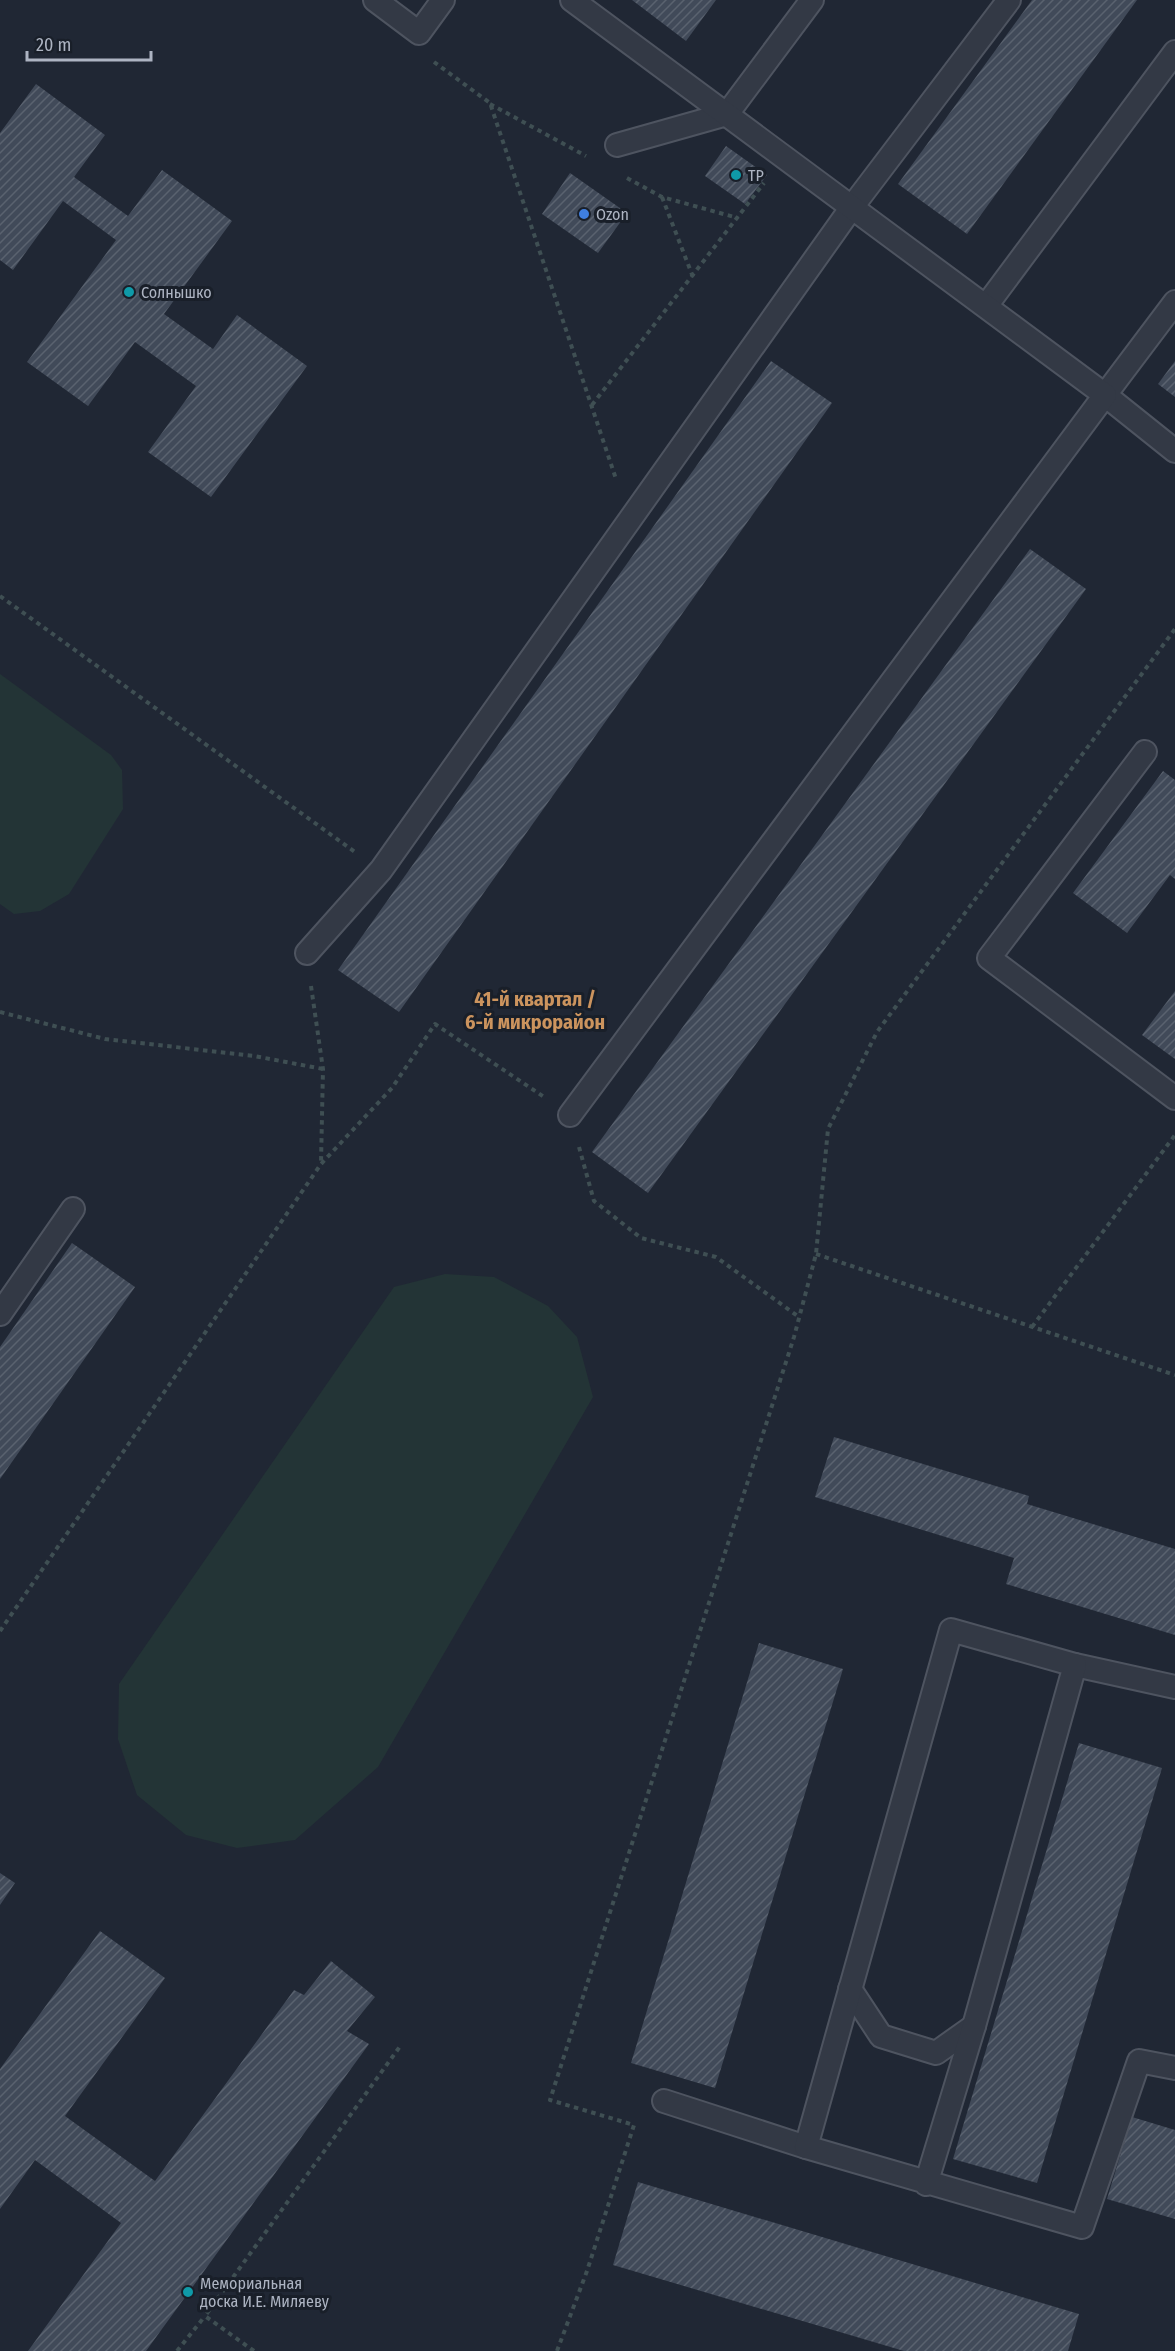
<svg xmlns="http://www.w3.org/2000/svg" width="1175" height="2351" font-family="'Fira Sans Condensed',sans-serif">
<style>
.garden{fill:#233436}
.building{fill:url(#building-hatch)}
.lines{fill:none;stroke-linecap:round;stroke-linejoin:round}
.lane-casing{stroke:#4e5460;stroke-width:26}
.path{stroke:#3f4f53;stroke-width:4;stroke-dasharray:4.5 4.5;stroke-linecap:butt}
.lane{stroke:#333945;stroke-width:22}
.culture-dot{fill:#0f9aa8;stroke:#191f29;stroke-width:2}
.shop-dot{fill:#3f7fe0;stroke:#191f29;stroke-width:2}
.labels{text-anchor:middle;dominant-baseline:central;stroke-width:6;stroke-linejoin:round;paint-order:stroke}
.poi-label{font-size:16px;fill:#adb4c2;stroke:#191f29;text-anchor:start}
.quarter-label{font-size:20px;font-weight:bold;fill:#cc945e;stroke:#191f29}
</style>
<defs>
<pattern id="building-hatch" width="6" height="6" patternUnits="userSpaceOnUse" patternTransform="scale(1.5)"><rect width="6" height="6" fill="#414a59"/><path d="M-1 1l2-2M0 6l6-6M5 7l2-2" fill="none" stroke="#5a626f"/></pattern>
</defs>
<rect width="100%" height="100%" fill="#202734"/>
<g class="garden">
<polygon points="0,674 111,755 122,770 123,809 69,894 40,911 14,914 0,904"/>
<polygon points="445,1274 494,1277 548,1306 577,1337 593,1397 378,1767 295,1840 237,1848 186,1835 137,1795 118,1739 119,1684 394,1287"/>
</g>
<g class="building">
<polygon points="632,0 716,0 686,41"/>
<polygon points="1032,0 1137,0 967,234 898,184"/>
<polygon points="36,84 105,135 74,177 128,216 162,170 232,221 164,314 213,349 237,315 307,366 211,497 148,452 196,386 135,342 88,406 27,362 116,240 63,201 13,270 0,260 0,133"/>
<polygon points="726,146 767,175 745,204 705,176"/>
<polygon points="570,173 627,213 598,253 542,214"/>
<polygon points="771,361 832,403 399,1012 338,970"/>
<polygon points="1175,361 1175,397 1158,384"/>
<polygon points="1030,549 1086,589 648,1193 592,1152"/>
<polygon points="1163,771 1175,780 1175,879 1170,875 1127,933 1073,893"/>
<polygon points="1175,991 1175,1059 1142,1035"/>
<polygon points="72,1243 135,1287 0,1479 0,1347"/>
<polygon points="834,1437 1029,1496 1027,1504 1175,1549 1175,1635 1006,1584 1014,1558 815,1497"/>
<polygon points="759,1643 843,1669 715,2088 631,2063"/>
<polygon points="1079,1743 1162,1768 1037,2183 953,2159"/>
<polygon points="0,1873 15,1883 0,1905"/>
<polygon points="100,1931 165,1978 65,2116 155,2181 294,1990 304,1995 331,1961 375,1997 347,2031 369,2044 146,2351 28,2351 121,2223 35,2160 0,2209 0,2069"/>
<polygon points="1132,2117 1175,2130 1175,2219 1107,2199"/>
<polygon points="638,2182 1079,2314 1068,2351 904,2351 613,2265"/>
</g>
<g class="lines">
<g class="lane-casing">
<g id="lane">
<polyline points="375,0 419,33 443,0"/>
<polyline points="617,145 727,114 812,0"/>
<polyline points="1175,302 1105,395 1175,451"/>
<polyline points="986,306 1175,52"/>
<polyline points="1145,752 989,958 1175,1098"/>
<polyline points="307,953 381,870 852,207 1009,0"/>
<polyline points="570,1115 1105,395 572,0"/>
<polyline points="0,1314 73,1209"/>
<polyline points="1075,1665 1175,1687"/>
<polyline points="850,1989 881,2036 936,2053 974,2026"/>
<polyline points="664,2101 806,2147"/>
<polyline points="926,2184 974,2026 1075,1665 951,1630 806,2147 1082,2227 1139,2061 1175,2068"/>
</g>
</g>
<g class="path">
<polyline points="434,62 490,103 616,479"/>
<polyline points="490,104 586,156"/>
<polyline points="627,178 662,197 738,218"/>
<polyline points="662,197 693,277"/>
<polyline points="592,405 764,183"/>
<polyline points="0,596 355,852"/>
<polyline points="311,986 323,1069 321,1163"/>
<polyline points="0,1012 105,1039 254,1056 323,1069"/>
<polyline points="579,1147 594,1201 641,1238 716,1257 799,1317"/>
<polyline points="816,1254 1175,1375"/>
<polyline points="1032,1327 1175,1135"/>
<polyline points="0,1631 321,1164 392,1088 435,1024 544,1097"/>
<polyline points="177,2351 205,2316"/>
<polyline points="254,2351 205,2316 401,2045"/>
<polyline points="557,2351 587,2271 634,2125 550,2100 794,1337 816,1254 828,1129 877,1032 1175,629"/>
</g>
<use href="#lane" class="lane"/>
</g>
<g class="culture-dot">
<circle cx="736" cy="175" r="6"/>
<circle cx="129" cy="292" r="6"/>
<circle cx="188" cy="2292" r="6"/>
</g>
<circle class="shop-dot" cx="584" cy="214" r="6"/>
<g class="labels">
<g class="poi-label">
<text x="748" y="175">ТР</text>
<text x="596" y="214">Ozon</text>
<text x="141" y="292">Солнышко</text>
<text x="200" y="2283">Мемориальная<tspan x="200" dy="18">доска И.Е. Миляеву</tspan></text>
</g>
<g class="quarter-label">
<text x="535" y="999">41-й квартал /<tspan x="535" dy="23">6-й микрорайон</tspan></text>
</g>
</g>
<path d="M27 51v9h124v-9" fill="none" stroke="#adb4c2" stroke-width="3"/>
<text x="36" y="51" font-size="18" fill="#adb4c2" stroke="#191f29" stroke-width="4.5" paint-order="stroke">20 m</text>
</svg>
